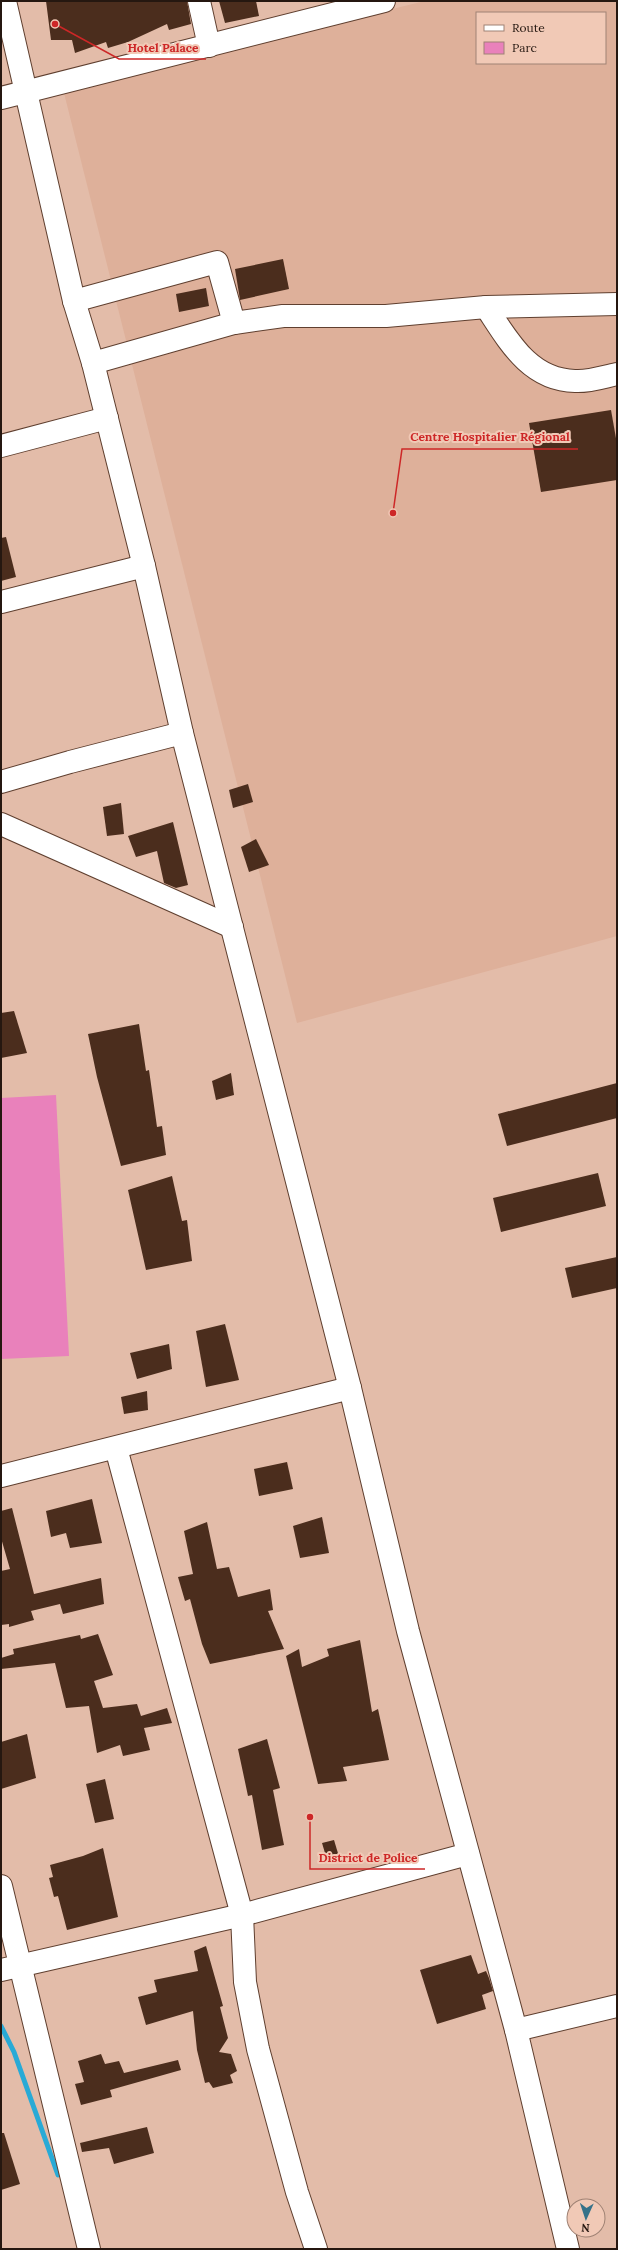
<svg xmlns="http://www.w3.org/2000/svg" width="618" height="2250" font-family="Lora,serif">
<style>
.built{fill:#deb09a;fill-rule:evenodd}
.green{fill:#e981bb}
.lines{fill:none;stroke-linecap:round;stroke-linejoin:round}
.stream{stroke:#28aad6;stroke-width:5}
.building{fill:#4b2d1d}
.minor-casing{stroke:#5f3f2f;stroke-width:24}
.minor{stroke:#fff;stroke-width:22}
.leader{fill:none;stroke:#cd2727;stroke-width:1.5}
.callout-dot{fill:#cd2727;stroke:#f1c9b6;stroke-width:1.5}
.callout-label{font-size:12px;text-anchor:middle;font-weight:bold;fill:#cd2727;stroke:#f1c9b6;stroke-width:4;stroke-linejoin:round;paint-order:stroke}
</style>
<rect width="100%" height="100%" fill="#e3bca9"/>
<path class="built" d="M425,1H617V936L297,1023L63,89ZM477,13H605V63H477Z"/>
<polygon class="green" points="56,1095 69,1356 1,1359 1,1098"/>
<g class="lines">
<polyline class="stream" points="1,2026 14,2052 58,2175"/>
</g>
<g class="building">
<polygon points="46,1 187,1 191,24 169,30 167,24 128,42 108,48 106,42 75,53 72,40 51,40"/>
<polygon points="219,1 256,1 259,16 225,23"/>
<polygon points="283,259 289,289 240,300 235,269"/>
<polygon points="206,288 209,306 179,312 176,294"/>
<polygon points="611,410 617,444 617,480 541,492 529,423"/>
<polygon points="6,537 16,577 1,581 1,538"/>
<polygon points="248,784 253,802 233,808 229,790"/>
<polygon points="121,803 124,834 107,836 103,807"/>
<polygon points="173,822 188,885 176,888 164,883 157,851 136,857 128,836"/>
<polygon points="256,839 269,865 249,872 241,847"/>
<polygon points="14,1011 27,1053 1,1058 1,1013"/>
<polygon points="139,1024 146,1071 149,1070 157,1127 162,1126 166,1155 121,1166 97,1077 88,1034"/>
<polygon points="231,1073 234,1095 216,1100 212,1081"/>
<polygon points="617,1083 617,1118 507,1146 498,1114"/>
<polygon points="598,1173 606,1206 501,1232 493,1198"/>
<polygon points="172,1176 182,1221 187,1220 192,1261 146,1270 128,1190"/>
<polygon points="617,1257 617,1288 572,1298 565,1268"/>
<polygon points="225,1324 239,1380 206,1387 196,1331"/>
<polygon points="169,1344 172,1369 137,1379 130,1353"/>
<polygon points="147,1391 148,1410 124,1414 121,1397"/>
<polygon points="287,1462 293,1489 259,1496 254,1469"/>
<polygon points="92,1499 102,1543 70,1548 66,1533 51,1537 46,1511"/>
<polygon points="12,1508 34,1594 101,1578 104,1604 63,1614 60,1604 31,1611 34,1620 9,1627 9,1624 1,1625 1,1571 10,1569 1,1538 1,1511"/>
<polygon points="322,1517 329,1553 300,1558 293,1526"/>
<polygon points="207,1522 217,1569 229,1567 238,1597 270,1589 273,1610 268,1611 284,1649 210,1664 202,1644 190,1599 185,1601 178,1577 193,1574 184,1531"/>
<polygon points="98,1634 113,1675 94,1681 103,1708 137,1704 141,1716 167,1708 172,1723 144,1728 150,1750 123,1756 120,1745 97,1753 89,1706 66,1708 55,1663 1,1669 1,1658 14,1654 13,1649 80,1635 81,1639"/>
<polygon points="360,1640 372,1712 378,1709 389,1760 343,1767 347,1781 318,1784 286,1656 299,1649 302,1667 329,1656 327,1649"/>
<polygon points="27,1734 36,1778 1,1789 1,1742"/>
<polygon points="267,1739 280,1788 273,1790 284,1845 262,1850 252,1795 248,1796 238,1749"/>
<polygon points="105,1779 114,1819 95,1823 86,1784"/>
<polygon points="334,1840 340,1860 328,1863 322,1843"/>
<polygon points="103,1848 118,1917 67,1930 58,1896 54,1897 49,1878 53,1877 50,1865 83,1856"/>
<polygon points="206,1946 223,2006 220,2007 228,2038 219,2052 231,2054 237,2071 230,2075 233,2083 213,2088 209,2082 205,2083 197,2050 193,2011 146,2025 138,1997 157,1992 154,1980 198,1971 194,1951"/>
<polygon points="471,1955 478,1974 486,1971 489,1978 493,1991 482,1995 486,2009 437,2024 420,1970"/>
<polygon points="101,2054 105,2064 119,2061 124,2073 178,2060 181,2070 110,2090 112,2097 81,2105 75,2084 84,2082 78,2061"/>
<polygon points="147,2127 154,2153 114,2164 109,2148 82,2152 80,2143"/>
<polygon points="1,2133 4,2133 20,2184 1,2190"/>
</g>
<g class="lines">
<g class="minor-casing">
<g id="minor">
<polyline points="5,1 74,301 93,363 144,566 182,733 350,1388 408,1631 516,2030 568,2249"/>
<polyline points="199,1 209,46"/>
<polyline points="1,98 384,1"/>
<polyline points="74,301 217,262 234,323 93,363"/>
<path d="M486,307C508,340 529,380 575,381C589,382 603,377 617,374"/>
<polyline points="234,323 283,316 386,316 486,307 617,304"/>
<polyline points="1,446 107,418"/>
<polyline points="1,602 144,566"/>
<polyline points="1,782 70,762 182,733"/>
<polyline points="1,824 232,927"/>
<polyline points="116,1448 242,1915 245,1982 258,2049 297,2192 316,2249"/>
<polyline points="1,1476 350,1388"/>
<polyline points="1,1886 89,2249"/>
<polyline points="1,1970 242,1915 468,1854"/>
<polyline points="516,2030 617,2006"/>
</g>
</g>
<use href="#minor" class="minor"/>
</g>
<path class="leader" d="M55 24L119 59H206M393 513L402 449H578M310 1817L310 1869H425"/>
<g class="callout-dot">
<circle cx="55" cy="24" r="4"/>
<circle cx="393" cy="513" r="4"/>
<circle cx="310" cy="1817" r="4"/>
</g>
<g class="callout-label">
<text x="163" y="52">Hotel Palace</text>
<text x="490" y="441">Centre Hospitalier Régional</text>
<text x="368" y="1862">District de Police</text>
</g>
<rect width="618" height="2250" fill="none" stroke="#251710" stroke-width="4"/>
<rect x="476" y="12" width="130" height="52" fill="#f1c9b6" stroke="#9f8274"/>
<rect x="484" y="25" width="20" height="6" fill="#ffffff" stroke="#9f8274"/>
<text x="512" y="32" font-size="12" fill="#251710">Route</text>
<rect x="484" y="42" width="20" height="12" fill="#e981bb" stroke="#9f8274"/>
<text x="512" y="52" font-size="12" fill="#251710">Parc</text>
<g transform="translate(586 2218) rotate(183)"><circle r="19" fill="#f1c9b6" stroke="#9f8274"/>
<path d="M0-3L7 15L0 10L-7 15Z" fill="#367289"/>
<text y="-6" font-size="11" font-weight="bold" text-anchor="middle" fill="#251710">N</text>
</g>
</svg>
